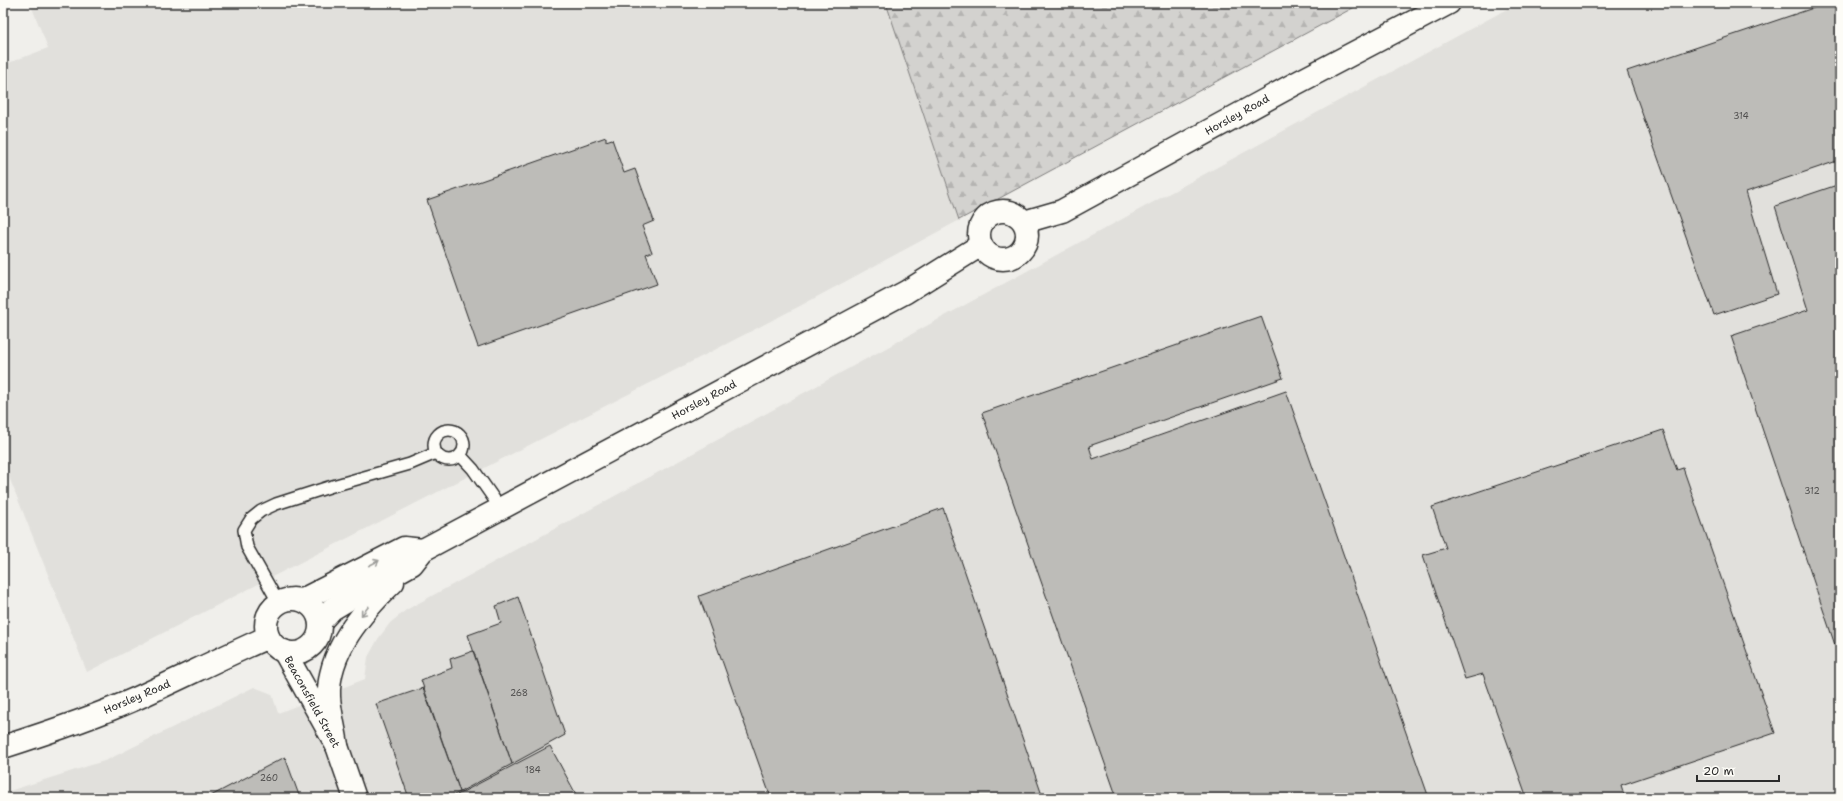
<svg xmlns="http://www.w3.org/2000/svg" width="1843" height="801" font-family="'Shantell Sans',sans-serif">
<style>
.built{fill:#e1e0dc}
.forest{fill:url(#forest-firs);stroke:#7f7e7d}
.building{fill:#bdbcb8;stroke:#2b2b2b}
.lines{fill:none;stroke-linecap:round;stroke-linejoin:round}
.service-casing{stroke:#2b2b2b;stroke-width:14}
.secondary-casing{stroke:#2b2b2b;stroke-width:25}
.service{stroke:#fdfcf7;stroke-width:11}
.secondary{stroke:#fdfcf7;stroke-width:22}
.oneway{stroke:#9e9e9b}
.labels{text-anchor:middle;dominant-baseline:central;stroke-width:4;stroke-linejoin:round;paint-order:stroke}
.number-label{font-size:9px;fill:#504f4e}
.street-label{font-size:11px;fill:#2b2b2b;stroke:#fdfcf7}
</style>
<defs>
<pattern id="forest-firs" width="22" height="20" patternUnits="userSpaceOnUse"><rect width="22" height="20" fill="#d3d2cf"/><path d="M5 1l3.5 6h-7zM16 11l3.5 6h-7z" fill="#b5b4b2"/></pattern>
</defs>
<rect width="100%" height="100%" fill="#f0efeb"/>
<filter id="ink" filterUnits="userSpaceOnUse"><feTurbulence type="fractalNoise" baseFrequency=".025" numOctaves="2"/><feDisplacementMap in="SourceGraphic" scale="8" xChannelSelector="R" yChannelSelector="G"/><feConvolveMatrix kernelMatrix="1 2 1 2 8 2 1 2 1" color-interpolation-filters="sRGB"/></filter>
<g filter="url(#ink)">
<g class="built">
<polygon points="30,3 1363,3 798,307 87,672 3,462 3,65 48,48"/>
<polygon points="1518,3 1840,3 1840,798 3,798 3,793 107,760 254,687 272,694 278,713 365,679 368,657 378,639 390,623 406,610"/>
</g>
<polygon class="forest" points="886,3 1362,3 959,220"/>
<g class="building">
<polygon points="1828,3 1840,3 1840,160 1746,192 1777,294 1714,315 1627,71"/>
<polygon points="606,137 606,141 612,139 624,173 635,169 654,221 642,226 652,252 646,254 657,284 478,347 427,200"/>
<polygon points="1840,184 1840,647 1836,648 1731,336 1808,310 1775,206"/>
<polygon points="1261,316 1283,378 1089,446 1093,459 1286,391 1429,798 1117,798 982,413"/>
<polygon points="1663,430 1677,470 1683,468 1775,733 1621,785 1625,798 1527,798 1483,674 1465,679 1423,555 1446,548 1432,507"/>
<polygon points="943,508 1043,798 771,798 699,596"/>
<polygon points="518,597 565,735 512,764 468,635 501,623 496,606"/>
<polygon points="473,651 512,764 460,792 421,680 452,668 450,659"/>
<polygon points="423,688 460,792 448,798 409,798 376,704"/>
<polygon points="550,746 578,798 458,798 457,795"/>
<polygon points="285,757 300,798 207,798"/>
</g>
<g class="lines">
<g class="service-casing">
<g id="service">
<circle cx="449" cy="445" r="15"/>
<polyline points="460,455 473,469 501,509"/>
<polyline points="278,602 247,547 244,530 251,519 261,511 276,504 329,487 410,464 436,453"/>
</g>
</g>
<g class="secondary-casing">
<g id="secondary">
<circle cx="1003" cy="235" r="24"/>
<polyline points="1024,222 1062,211 1291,86 1449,3"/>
<circle cx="293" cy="626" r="27"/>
<polyline points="302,600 404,548 423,550"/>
<polyline points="320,622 332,609 347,600 412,564 423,550 906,292 981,245"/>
<polyline points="284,651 337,746 355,798"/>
<path d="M337,746C335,730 330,713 329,697C327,652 362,612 393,582"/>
<path d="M3,747C47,733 92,718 135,699C179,679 223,657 268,637"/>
</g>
</g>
<use href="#service" class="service"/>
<use href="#secondary" class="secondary"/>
</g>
<defs><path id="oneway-shaft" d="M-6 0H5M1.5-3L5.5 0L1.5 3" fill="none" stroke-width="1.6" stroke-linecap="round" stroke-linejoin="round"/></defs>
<g class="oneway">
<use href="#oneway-shaft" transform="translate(374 563) rotate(-27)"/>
<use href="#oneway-shaft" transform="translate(365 611) rotate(129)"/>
</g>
</g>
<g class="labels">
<g class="number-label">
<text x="1741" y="116">314</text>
<text x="1812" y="491">312</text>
<text x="519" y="693">268</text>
<text x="533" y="770">184</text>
<text x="269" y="778">260</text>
</g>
<g class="street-label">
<text transform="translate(1237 115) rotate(-29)">Horsley Road</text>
<text transform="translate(704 400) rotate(-28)">Horsley Road</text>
<text transform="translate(137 697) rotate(-23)">Horsley Road</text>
<text transform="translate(312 702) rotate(61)">Beaconsfield Street</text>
</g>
</g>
<rect width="1843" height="801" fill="none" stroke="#fdfcf7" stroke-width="16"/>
<rect x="8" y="8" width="1827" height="785" fill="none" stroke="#2b2b2b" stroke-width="1.5" filter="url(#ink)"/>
<path d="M1697 775v6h82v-6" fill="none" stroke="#2b2b2b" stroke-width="2"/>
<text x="1703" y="775" font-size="12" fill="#2b2b2b" stroke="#fdfcf7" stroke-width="3" paint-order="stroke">20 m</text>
</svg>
